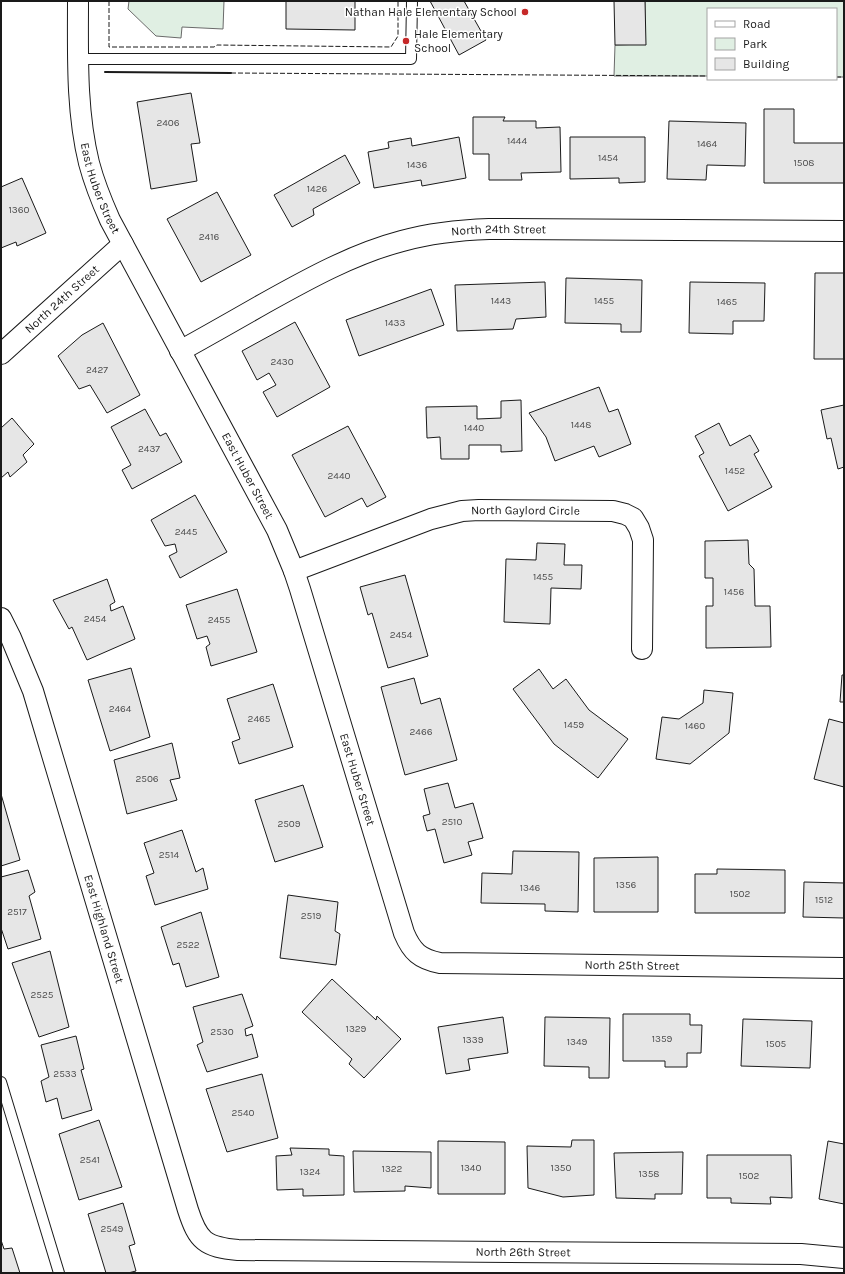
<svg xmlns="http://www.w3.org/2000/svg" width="845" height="1274" font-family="Karla,sans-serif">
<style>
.green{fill:#e0efe3;stroke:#6a6a6a}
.building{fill:#e6e6e6;stroke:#1a1a1a}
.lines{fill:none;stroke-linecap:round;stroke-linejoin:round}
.lane-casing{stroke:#1a1a1a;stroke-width:12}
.street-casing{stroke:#1a1a1a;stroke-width:22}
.lane{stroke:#fff;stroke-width:10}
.street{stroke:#fff;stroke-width:20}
.fence{stroke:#1a1a1a;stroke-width:1;stroke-dasharray:5 2;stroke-linecap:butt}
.wall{stroke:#1a1a1a;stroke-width:2}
.poi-dot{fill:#c62828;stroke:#fff;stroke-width:1.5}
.labels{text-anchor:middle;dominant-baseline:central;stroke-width:3;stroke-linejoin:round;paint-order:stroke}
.number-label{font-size:10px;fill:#4d4d4d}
.poi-label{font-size:12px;fill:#1a1a1a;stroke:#fff;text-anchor:end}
.street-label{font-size:12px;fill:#1a1a1a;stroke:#fff}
</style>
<rect width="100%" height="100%" fill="#fff"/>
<g class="green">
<polygon points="129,1 224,1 223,29 182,27 181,38 156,36 128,9"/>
<polygon points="645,1 844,1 844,77 836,77 836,9 708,9 708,76 614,76 615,45 645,44"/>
</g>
<g class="building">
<polygon points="286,1 355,1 355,30 286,29"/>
<polygon points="430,1 464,1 486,40 459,55"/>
<polygon points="614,1 645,1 646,45 615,45"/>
<polygon points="191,93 200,143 191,144 197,181 151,189 137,102"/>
<polygon points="764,109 794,109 794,143 844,143 844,183 764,183"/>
<polygon points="473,117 505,117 503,121 536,121 536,128 560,127 561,172 521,173 522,180 489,180 489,154 473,154"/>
<polygon points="669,121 746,123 745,166 707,165 706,180 667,179"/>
<polygon points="459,137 466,178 422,186 421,180 374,188 368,152 389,148 388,142 411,138 412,146"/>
<polygon points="570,137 645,137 645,182 619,183 619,178 570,179"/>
<polygon points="345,155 360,183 313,209 314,215 292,227 274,195"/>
<polygon points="22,178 46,233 17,246 16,242 1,248 1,187"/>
<polygon points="217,192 251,255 201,282 167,219"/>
<polygon points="815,273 844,273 844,359 814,359"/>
<polygon points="566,278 642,280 641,332 621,332 621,324 565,323"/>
<polygon points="545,282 546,317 516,319 513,329 457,331 455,285"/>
<polygon points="690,282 765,283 764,321 733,321 733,334 689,333"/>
<polygon points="431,289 444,325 359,356 346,320"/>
<polygon points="295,322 330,387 277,417 263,392 276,385 269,373 257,380 242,351"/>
<polygon points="103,323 140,395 107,413 90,385 79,389 58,356 82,335"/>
<polygon points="599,387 609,412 618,409 631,444 599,457 594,446 555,461 546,437 529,413"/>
<polygon points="521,400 522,451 501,452 501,445 469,445 469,459 441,459 440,437 427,438 426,407 477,406 477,419 501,418 501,401"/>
<polygon points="844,405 844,467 838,469 831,438 827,439 821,410"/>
<polygon points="145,409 160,436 166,433 182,462 132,489 122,470 131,465 111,427"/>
<polygon points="12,418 34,444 23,455 27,462 10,477 8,472 1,478 1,428"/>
<polygon points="719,423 730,446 750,435 759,451 754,454 772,487 728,511 699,456 704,453 695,436"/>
<polygon points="348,426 386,497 367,507 362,498 325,517 292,455"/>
<polygon points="195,495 227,552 180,578 169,556 177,552 175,544 165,546 151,520"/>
<polygon points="748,540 749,564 754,569 755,606 770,606 771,647 706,648 706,606 713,606 713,578 705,578 705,541"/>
<polygon points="537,543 565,544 564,565 582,565 581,589 551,588 550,624 504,622 506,559 536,560"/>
<polygon points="405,575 428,656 388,668 372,613 368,615 360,587"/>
<polygon points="107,579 115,602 110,605 111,611 123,606 135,639 87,660 72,627 69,629 53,600"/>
<polygon points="237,589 257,652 211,666 206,647 210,644 207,636 197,639 186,605"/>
<polygon points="131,668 150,737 110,751 88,680"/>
<polygon points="539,669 553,689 566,679 589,710 628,739 598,778 554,744 513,689"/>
<polygon points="842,675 844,675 844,702 840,702"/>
<polygon points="414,678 421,704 440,698 457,760 405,775 381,687"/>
<polygon points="273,684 293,747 239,764 232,742 240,739 227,699"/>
<polygon points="704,690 733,693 729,733 690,764 656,759 662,717 679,719 703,703"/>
<polygon points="829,719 844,723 844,787 814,779"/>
<polygon points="172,743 180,778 170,780 177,800 127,814 114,760"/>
<polygon points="448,783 455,808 473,803 483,838 468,842 472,855 444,863 435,829 427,831 423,816 430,814 424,789"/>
<polygon points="303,785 323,847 275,862 255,800"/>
<polygon points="1,794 20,860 1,866"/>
<polygon points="182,830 196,872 203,868 208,889 155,905 146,876 154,873 144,843"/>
<polygon points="513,851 579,852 578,912 545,911 545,904 481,903 482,873 512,874"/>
<polygon points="658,857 658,912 594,912 594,858"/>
<polygon points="717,869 785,870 785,913 695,913 695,874 717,874"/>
<polygon points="28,870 35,892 29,896 41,939 8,949 1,928 1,877"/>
<polygon points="804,882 844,883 844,918 803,917"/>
<polygon points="288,895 338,902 335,931 340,934 336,965 280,958"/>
<polygon points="201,912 219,977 186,987 179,963 173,965 161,927"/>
<polygon points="50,951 69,1027 39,1037 12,963"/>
<polygon points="332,979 376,1020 377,1016 401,1039 364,1078 349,1064 352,1059 302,1012"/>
<polygon points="242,994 253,1026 245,1029 246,1036 252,1034 258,1057 207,1072 197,1045 203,1042 193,1007"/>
<polygon points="623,1014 690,1014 690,1025 702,1025 701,1053 687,1053 687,1067 665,1067 665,1061 623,1061"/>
<polygon points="503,1017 508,1053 468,1059 470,1070 446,1074 438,1027"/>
<polygon points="545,1017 610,1018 609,1078 589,1078 589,1067 544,1066"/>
<polygon points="743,1019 812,1021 810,1068 741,1066"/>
<polygon points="76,1036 84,1069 81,1070 92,1110 62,1119 57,1098 46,1102 41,1081 49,1077 41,1045"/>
<polygon points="262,1074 278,1138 227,1152 206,1089"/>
<polygon points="99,1120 122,1187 79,1200 59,1134"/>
<polygon points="572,1140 594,1140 594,1195 563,1197 528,1188 527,1146 571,1147"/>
<polygon points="438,1141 505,1142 505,1194 438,1194"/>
<polygon points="828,1141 844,1144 844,1204 819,1199"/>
<polygon points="290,1148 329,1149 329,1155 344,1156 344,1195 303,1196 303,1189 277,1190 276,1156 292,1155"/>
<polygon points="353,1151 431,1152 431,1188 405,1186 405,1191 354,1192"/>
<polygon points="683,1152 682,1194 655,1194 655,1199 616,1198 614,1153"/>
<polygon points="707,1155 791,1155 792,1198 770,1197 771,1204 731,1203 731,1198 707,1198"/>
<polygon points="123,1203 135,1244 129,1246 136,1271 128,1273 106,1273 88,1214"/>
<polygon points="1,1240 4,1249 12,1248 20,1273 1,1273"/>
</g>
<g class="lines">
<g class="lane-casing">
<g id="lane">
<polyline points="79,59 411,59 412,1"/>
<polyline points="1,1082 59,1273"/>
</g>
</g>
<g class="street-casing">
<g id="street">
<path id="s1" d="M78,1C78,54 76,110 89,163C94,182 102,202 110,220L277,530L294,571L300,589L404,933C412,952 420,959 440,963L844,968"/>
<path id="s2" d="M180,351C209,335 237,319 265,303C308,279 353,254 402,241C431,233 459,230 489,229L844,231"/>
<path id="s3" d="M1,354L123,244"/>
<path id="s4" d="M294,571L431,519L462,511L479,510L613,511L625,514L633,518L639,528L643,540L642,649"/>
<path id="s5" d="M1,618L11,638L33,691L188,1210C198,1241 205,1247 238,1250L801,1254L844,1258"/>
</g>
</g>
<use href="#lane" class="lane"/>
<use href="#street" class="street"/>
<g class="fence">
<polyline points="109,1 109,47 214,47 217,45 391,47 398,36 398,1"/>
<polyline points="231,73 708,76"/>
<polyline points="836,77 844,77"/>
</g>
<polyline class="wall" points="105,72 231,73"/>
</g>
<g class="poi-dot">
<circle cx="525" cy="12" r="4"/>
<circle cx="406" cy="41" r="4"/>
</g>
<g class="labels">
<g class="number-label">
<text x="168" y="123">2406</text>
<text x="517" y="141">1444</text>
<text x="707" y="144">1464</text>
<text x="608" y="158">1454</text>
<text x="804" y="163">1508</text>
<text x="417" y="165">1436</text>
<text x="317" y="189">1426</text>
<text x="19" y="210">1360</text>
<text x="209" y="237">2416</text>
<text x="501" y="301">1443</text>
<text x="604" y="301">1455</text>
<text x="727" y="302">1465</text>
<text x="395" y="323">1433</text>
<text x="282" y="362">2430</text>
<text x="97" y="370">2427</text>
<text x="581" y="425">1448</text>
<text x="474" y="428">1440</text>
<text x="149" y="449">2437</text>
<text x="735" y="471">1452</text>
<text x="339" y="476">2440</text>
<text x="186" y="532">2445</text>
<text x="543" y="577">1455</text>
<text x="734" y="592">1456</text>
<text x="95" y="619">2454</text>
<text x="219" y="620">2455</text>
<text x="401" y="635">2454</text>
<text x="120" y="709">2464</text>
<text x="259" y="719">2465</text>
<text x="574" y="725">1459</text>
<text x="695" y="726">1460</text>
<text x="421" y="732">2466</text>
<text x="147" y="779">2506</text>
<text x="452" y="822">2510</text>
<text x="289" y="824">2509</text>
<text x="169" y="855">2514</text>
<text x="626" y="885">1356</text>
<text x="530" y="888">1346</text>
<text x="740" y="894">1502</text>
<text x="824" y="900">1512</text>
<text x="17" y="912">2517</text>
<text x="311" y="916">2519</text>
<text x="188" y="945">2522</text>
<text x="42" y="995">2525</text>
<text x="356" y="1029">1329</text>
<text x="222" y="1032">2530</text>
<text x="662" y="1039">1359</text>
<text x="473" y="1040">1339</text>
<text x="577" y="1042">1349</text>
<text x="776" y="1044">1505</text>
<text x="65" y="1074">2533</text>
<text x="243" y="1113">2540</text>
<text x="90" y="1160">2541</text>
<text x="471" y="1168">1340</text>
<text x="561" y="1168">1350</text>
<text x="392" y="1169">1322</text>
<text x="310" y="1172">1324</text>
<text x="649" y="1174">1358</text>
<text x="749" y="1176">1502</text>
<text x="112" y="1229">2549</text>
</g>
<g class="poi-label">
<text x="517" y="12">Nathan Hale Elementary School</text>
<text x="414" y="34" text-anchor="start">Hale Elementary<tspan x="414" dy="14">School</tspan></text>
</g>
<g class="street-label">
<text stroke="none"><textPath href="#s1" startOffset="190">East Huber Street</textPath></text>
<text stroke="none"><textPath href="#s2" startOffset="346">North 24th Street</textPath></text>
<text stroke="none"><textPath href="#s3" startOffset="82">North 24th Street</textPath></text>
<text stroke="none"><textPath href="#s1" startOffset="514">East Huber Street</textPath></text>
<text stroke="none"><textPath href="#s4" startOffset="242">North Gaylord Circle</textPath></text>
<text stroke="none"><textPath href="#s1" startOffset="838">East Huber Street</textPath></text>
<text stroke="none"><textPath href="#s5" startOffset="328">East Highland Street</textPath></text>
<text stroke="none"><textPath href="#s1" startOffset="1240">North 25th Street</textPath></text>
<text stroke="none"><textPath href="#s5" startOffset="977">North 26th Street</textPath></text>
</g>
</g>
<rect width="845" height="1274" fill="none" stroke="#1a1a1a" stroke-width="4"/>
<rect x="707" y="8" width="130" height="72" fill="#ffffff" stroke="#a3a3a3"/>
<rect x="715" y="21" width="20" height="6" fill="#ffffff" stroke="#a3a3a3"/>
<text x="743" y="28" font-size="12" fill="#1a1a1a">Road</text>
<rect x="715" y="38" width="20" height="12" fill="#e0efe3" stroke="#a3a3a3"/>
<text x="743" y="48" font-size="12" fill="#1a1a1a">Park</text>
<rect x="715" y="58" width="20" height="12" fill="#e6e6e6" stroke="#a3a3a3"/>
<text x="743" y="68" font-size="12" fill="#1a1a1a">Building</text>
</svg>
